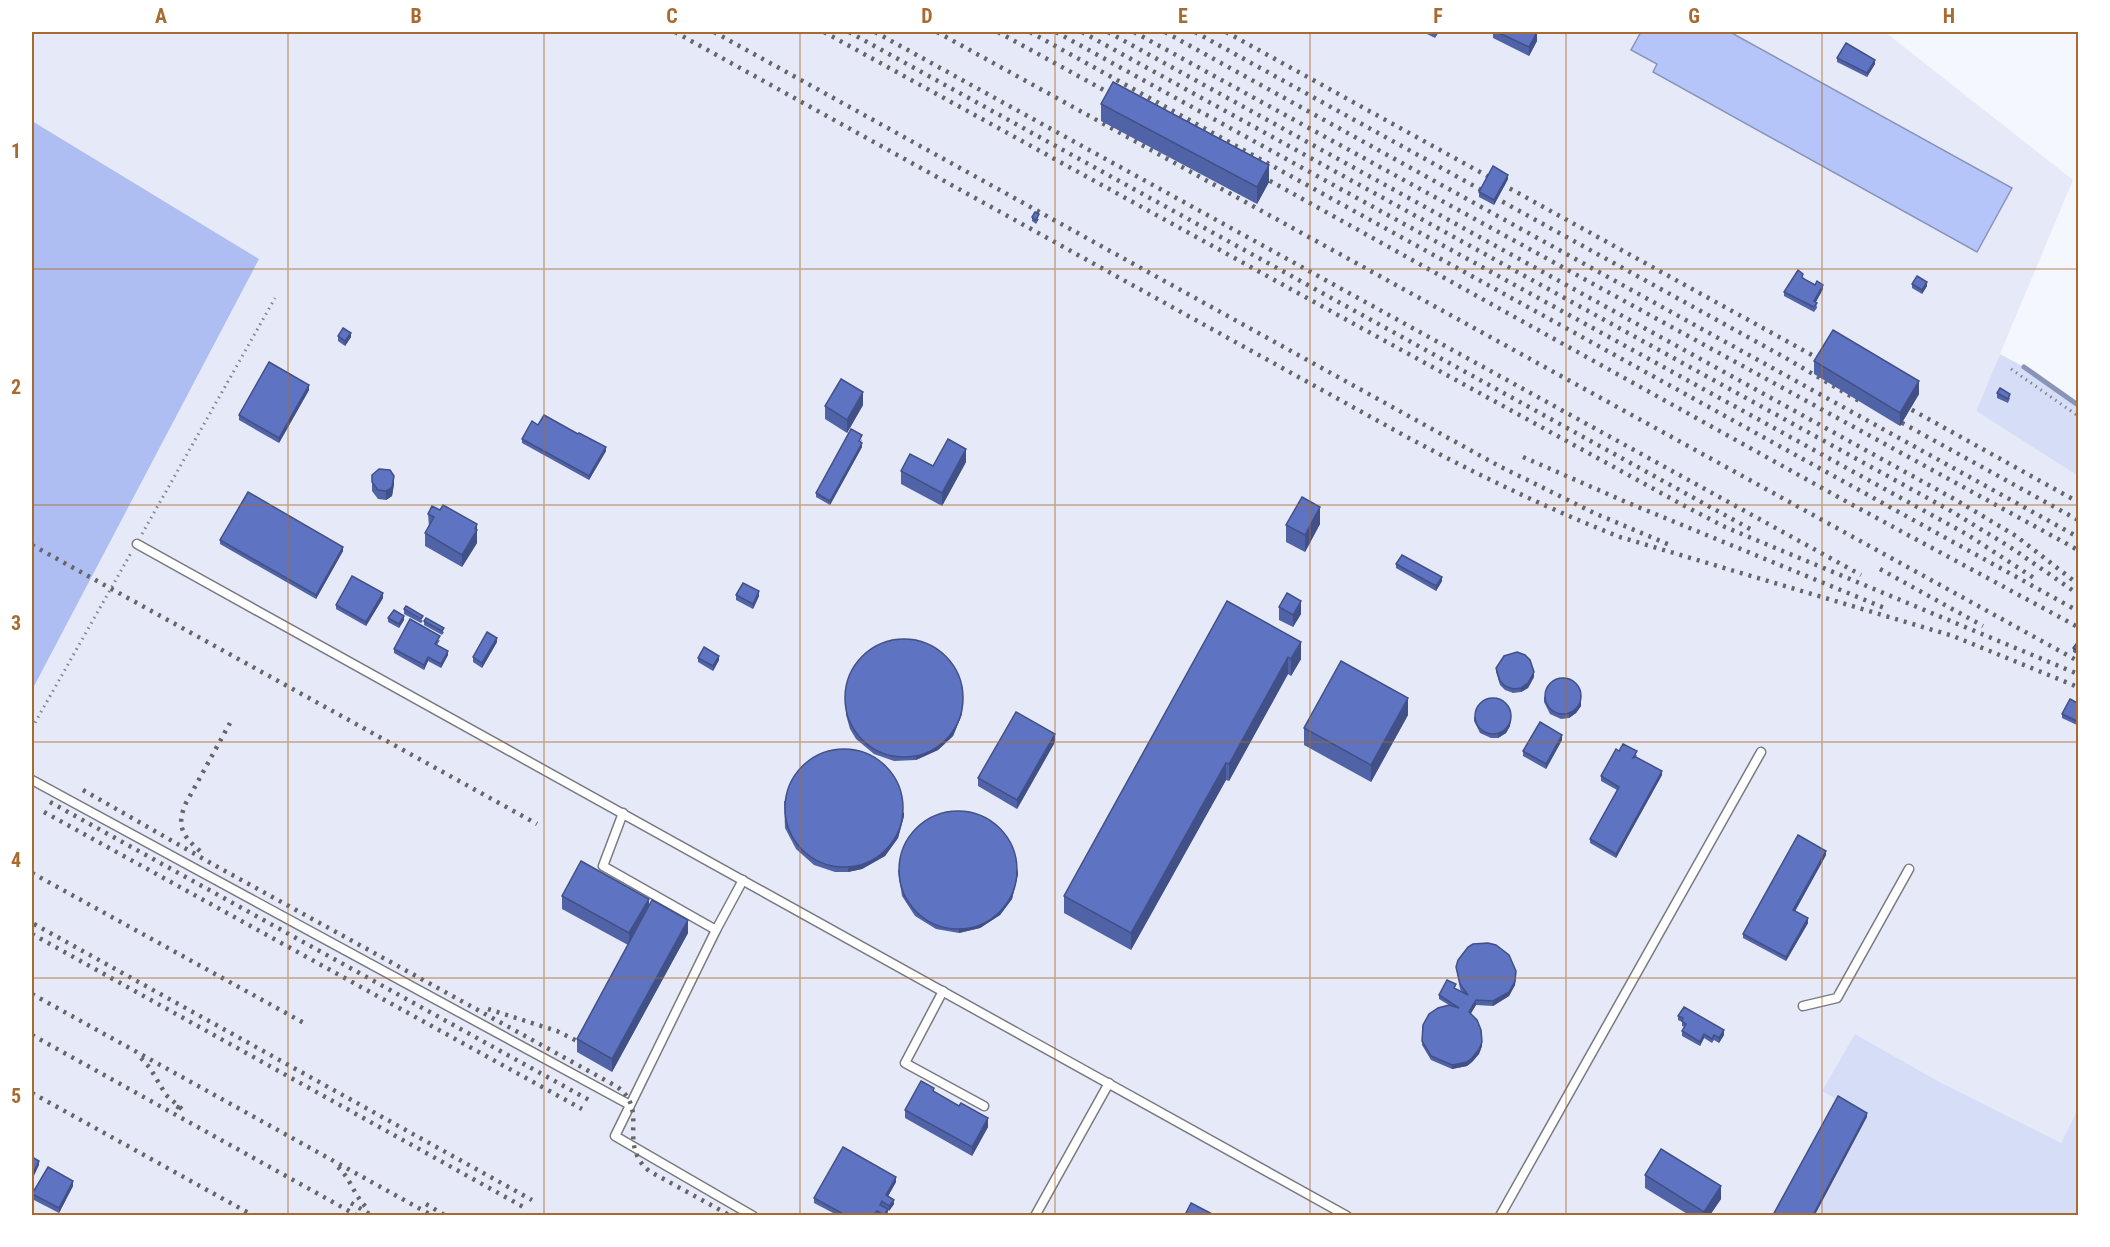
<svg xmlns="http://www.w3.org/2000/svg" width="2110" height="1247" font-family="'Roboto Condensed',sans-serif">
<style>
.built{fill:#e6eaf8}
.green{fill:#d6def7}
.forest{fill:#aebef2}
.water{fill:#b5c5f9;stroke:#8994b9;stroke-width:1.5}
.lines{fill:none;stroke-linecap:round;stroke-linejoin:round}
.stream{stroke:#8994b9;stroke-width:5}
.lane-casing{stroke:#797b80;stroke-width:11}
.path{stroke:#838489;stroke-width:3;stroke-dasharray:1.5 4.5;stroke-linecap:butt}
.lane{stroke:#fff;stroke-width:8}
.rail{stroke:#65666a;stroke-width:4.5;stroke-dasharray:3 6;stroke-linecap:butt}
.wall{fill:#5163a7}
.shaded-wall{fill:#425088}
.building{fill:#5e73c2;stroke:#425088;stroke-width:1.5}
.grid{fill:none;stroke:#a86a2f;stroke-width:1.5;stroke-opacity:0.55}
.neatline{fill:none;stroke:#a86a2f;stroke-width:2}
.grid-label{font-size:20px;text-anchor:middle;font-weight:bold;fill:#a86a2f}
</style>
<rect width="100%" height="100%" fill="#f5f7fe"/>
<polygon class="built" points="32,32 1885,32 2073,180 1976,411 2078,476 2078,1109 2061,1144 1938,1081 1855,1034 1867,1117 1815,1215 32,1215"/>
<g class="green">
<polygon points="2000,354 2024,367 2078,405 2078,476 1976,411"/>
<polygon points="1855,1034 1938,1081 2061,1143 2078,1109 2078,1215 1815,1216 1867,1117 1822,1091"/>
</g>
<polygon class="forest" points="32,121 259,259 32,690"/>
<polygon class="water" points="1641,32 1730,32 2012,188 1977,252 1653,72 1657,64 1631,50"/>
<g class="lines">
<polyline class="stream" points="2024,367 2078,405"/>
<g class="lane-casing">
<g id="lane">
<polyline points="137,544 1347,1216"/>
<polyline points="32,780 630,1105"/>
<polyline points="623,813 603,866 716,930"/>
<polyline points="743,880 716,930 615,1136 753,1216"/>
<polyline points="943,991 905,1063 984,1106"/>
<polyline points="1803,1006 1837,998 1909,869"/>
<polyline points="1035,1216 1109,1083"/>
<polyline points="1500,1216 1761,752"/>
</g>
</g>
<g class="path">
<polyline points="2011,369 2078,416"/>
<polyline points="142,534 275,298"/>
<polyline points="32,728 131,553"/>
</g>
<use href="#lane" class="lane"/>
<g class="rail">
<path d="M675,32L1407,437C1476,474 1546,508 1620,537L1953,636L2078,687"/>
<polyline points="714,32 1499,466 1594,513 1670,545"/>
<polyline points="824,32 1681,504 1725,527 2078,674"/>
<polyline points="849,32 1752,530"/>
<polyline points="875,32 1861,575"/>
<polyline points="937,32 2078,661"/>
<polyline points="998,32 1122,100"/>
<polyline points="1030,32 2078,611"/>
<polyline points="1056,32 1968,535 2037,580"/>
<polyline points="1082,32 1951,511 2010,547 2078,594"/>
<polyline points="1108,32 1956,500 2016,536 2078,584"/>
<polyline points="1134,32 2078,550"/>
<polyline points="1165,32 2078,537"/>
<polyline points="1195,32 1784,357 1859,401"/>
<polyline points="1226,32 1830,365"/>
<polyline points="1254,172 1849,503 2078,627"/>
<polyline points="1896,401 2078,502"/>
<polyline points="1886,414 2078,520"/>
<polyline points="1523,457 1626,502 1887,609"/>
<polyline points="32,545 537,824"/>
<polyline points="1880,569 1983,626"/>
<path d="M83,790L216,866L616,1086C651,1110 616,1143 649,1171L731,1216"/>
<polyline points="50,802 589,1100"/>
<polyline points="44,812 582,1109"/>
<path d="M200,851C182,836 176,825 186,803L230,723"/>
<polyline points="32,873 304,1023"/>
<polyline points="34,924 532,1200"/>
<polyline points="32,934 527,1209"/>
<polyline points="32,994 433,1216"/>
<polyline points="488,1009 557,1031 581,1043"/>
<polyline points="32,1035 358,1216"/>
<polyline points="141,1058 150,1068 166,1095 183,1110 174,1105"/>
<polyline points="32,1093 254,1216"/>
<path d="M338,1167C351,1179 354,1196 367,1208"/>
<polyline points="351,1203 373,1216"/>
<polyline points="426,1204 446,1216"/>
</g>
</g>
<g class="wall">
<polygon points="1423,32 1439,32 1435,38"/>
<polygon points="1493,32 1535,32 1537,41 1529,56 1493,38"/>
<polygon points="1837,58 1875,64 1867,77 1837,62"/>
<polygon points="1101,104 1269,182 1257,204 1101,121"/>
<polygon points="1508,179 1494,205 1479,197 1479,192"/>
<polygon points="1032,217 1039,219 1036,224 1032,221"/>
<polygon points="1803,278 1823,289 1816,302 1817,308 1814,312 1784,296 1784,292"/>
<polygon points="1912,284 1927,286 1922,294 1912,288"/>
<polygon points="338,336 351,337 345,346 338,341"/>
<polygon points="1814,361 1919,394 1900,426 1814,374"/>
<polygon points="309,390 279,443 239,420 239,415"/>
<polygon points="1997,393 2010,398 2008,403 1997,398"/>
<polygon points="863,405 847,433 825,419 825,406"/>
<polygon points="522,439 606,451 589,480 522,443"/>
<polygon points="862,439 861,442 862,447 830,505 816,497 816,493"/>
<polygon points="966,462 942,506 901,484 901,471"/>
<polygon points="372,482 394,484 392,496 386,500 378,499 372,491"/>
<polygon points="440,510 477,524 477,543 462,567 425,546 425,533 429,527 428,514"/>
<polygon points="1320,524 1305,552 1286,542 1286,525"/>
<polygon points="220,540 343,551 316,599 220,544"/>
<polygon points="1396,564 1442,581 1436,591 1396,568"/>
<polygon points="736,595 759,596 753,609 736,600"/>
<polygon points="383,598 366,626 336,609 336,605"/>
<polygon points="1227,601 1301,659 1291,676 1288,674 1229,781 1226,780 1131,950 1064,913 1064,896"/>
<polygon points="1279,607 1301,614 1293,627 1279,620"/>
<polygon points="404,609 423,621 421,623 404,614"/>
<polygon points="388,618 404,620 399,628 388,622"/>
<polygon points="424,621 444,632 442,635 424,625"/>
<polygon points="440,640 437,645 448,655 441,668 428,661 424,670 394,653 394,649"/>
<polygon points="2079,640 2079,655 2073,652 2073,648"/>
<polygon points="497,642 482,668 473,662 473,657"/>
<polygon points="698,658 719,660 713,671 698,662"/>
<polygon points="1496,668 1534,677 1528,688 1521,692 1513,693 1505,690 1500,685 1496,672"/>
<polygon points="963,687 962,714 953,736 938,750 916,760 894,761 874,754 856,739 850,729 846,715 846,689"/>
<polygon points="1544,697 1581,706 1576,713 1569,718 1561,719 1550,714 1544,702"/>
<polygon points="2079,704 2079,726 2062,718 2062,714"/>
<polygon points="1408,715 1371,782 1304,745 1304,728"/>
<polygon points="1474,717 1511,719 1510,726 1506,733 1498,738 1491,738 1480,733 1474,721"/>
<polygon points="1562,740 1546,769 1523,756 1523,751"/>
<polygon points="1055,742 1017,809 978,786 978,778"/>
<polygon points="1619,751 1637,755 1636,757 1662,775 1616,858 1590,843 1590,839 1617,790 1601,781 1601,776"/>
<polygon points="784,801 904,816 898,838 885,856 862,869 848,872 835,872 814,865 796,849 785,828"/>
<polygon points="1826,855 1795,911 1808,923 1786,961 1743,938 1743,934"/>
<polygon points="898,870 1018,874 1012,899 1000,915 980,928 959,933 936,929 915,916 902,896"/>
<polygon points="562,896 649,906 688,933 612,1072 577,1052 577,1039 628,945 562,909"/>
<polygon points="1456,967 1516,975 1515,985 1509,996 1493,1006 1476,1005 1470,1014 1482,1046 1479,1054 1472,1062 1467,1066 1452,1069 1431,1060 1422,1045 1423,1025 1449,1005 1439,999 1439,995 1462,992 1460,989"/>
<polygon points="1678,1016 1724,1035 1719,1043 1714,1040 1712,1043 1704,1038 1700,1046 1682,1036 1682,1031 1685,1027 1682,1026 1682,1022 1678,1020"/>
<polygon points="934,1092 959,1106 988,1127 972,1156 905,1118 905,1110"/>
<polygon points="1645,1175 1721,1199 1710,1215 1689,1215 1645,1188"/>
<polygon points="896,1182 888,1196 894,1204 889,1211 888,1210 888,1214 887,1215 837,1215 814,1203 814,1198"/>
<polygon points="73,1186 59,1213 32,1199 32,1194"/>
</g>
<g class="shaded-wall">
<polygon points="1537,32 1537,41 1529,56 1529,47"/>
<polygon points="1875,60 1875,64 1867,77 1867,73"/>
<polygon points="1269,165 1269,182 1257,204 1257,187"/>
<polygon points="1508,175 1508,179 1494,205 1494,200"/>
<polygon points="1927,282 1927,286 1922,294 1922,290"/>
<polygon points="1823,285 1823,289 1814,305 1814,301"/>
<polygon points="351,333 351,337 345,346 345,341"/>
<polygon points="1919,381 1919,394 1900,426 1900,413"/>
<polygon points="309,385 309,390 279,443 279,438"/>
<polygon points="863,392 863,405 847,433 847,420"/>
<polygon points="862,443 862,447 830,505 830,501"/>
<polygon points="606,447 606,451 589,480 589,476"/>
<polygon points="966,449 966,462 942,506 942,493"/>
<polygon points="394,476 394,484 392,496 386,500 386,491"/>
<polygon points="1320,507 1320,524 1305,552 1305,535"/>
<polygon points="477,524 477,543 462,567 462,555"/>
<polygon points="343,547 343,551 316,599 316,595"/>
<polygon points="1442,577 1442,581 1436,591 1436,586"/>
<polygon points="759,591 759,596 753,609 753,604"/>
<polygon points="383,593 383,598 366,626 366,622"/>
<polygon points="1301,601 1301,614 1293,627 1293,615"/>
<polygon points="404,616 404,620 399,628 399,624"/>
<polygon points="497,638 497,642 482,668 482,663"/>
<polygon points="1301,642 1301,659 1291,676 1291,659"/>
<polygon points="448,651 448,655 441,668 441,664"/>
<polygon points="719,656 719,660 713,671 713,666"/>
<polygon points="428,657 428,661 424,670 424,665"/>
<polygon points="1288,657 1288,674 1229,781 1229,764"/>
<polygon points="1534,672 1534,677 1528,688 1521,692 1521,688"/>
<polygon points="1581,694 1581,706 1576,713 1569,718 1569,713"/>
<polygon points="1408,698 1408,715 1371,782 1371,765"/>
<polygon points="962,709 962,714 953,736 938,750 916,760 916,756"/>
<polygon points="1511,714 1510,726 1506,733 1498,738 1498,733"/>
<polygon points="1055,734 1055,742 1017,809 1017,800"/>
<polygon points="1562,735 1562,740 1546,769 1546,764"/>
<polygon points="1226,763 1226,780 1131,950 1131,933"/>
<polygon points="1662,771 1662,775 1616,858 1616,854"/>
<polygon points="904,812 904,816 898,838 885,856 862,869 848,872 848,868"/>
<polygon points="1826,851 1826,855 1793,915 1793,910"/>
<polygon points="1018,870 1018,874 1012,899 1000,915 980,928 959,933 959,929"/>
<polygon points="649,899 649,912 629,946 629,933"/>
<polygon points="1808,918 1808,923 1786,961 1786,957"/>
<polygon points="688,920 688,933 612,1072 612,1059"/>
<polygon points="1516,971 1515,985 1509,996 1493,1006 1493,1001"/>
<polygon points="1476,1000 1476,1005 1469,1017 1469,1012"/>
<polygon points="1724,1030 1724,1035 1719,1043 1719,1038"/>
<polygon points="1704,1034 1704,1038 1700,1046 1700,1042"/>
<polygon points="1482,1042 1482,1046 1479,1054 1472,1062 1467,1066 1452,1069 1452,1065"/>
<polygon points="1867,1113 1867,1117 1815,1215 1813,1215"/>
<polygon points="988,1118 988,1127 972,1156 972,1147"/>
<polygon points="39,1161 39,1165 32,1180 32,1175"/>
<polygon points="896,1177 896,1182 886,1200 886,1195"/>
<polygon points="73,1181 73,1186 59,1213 59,1208"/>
<polygon points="1721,1186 1721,1199 1710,1215 1704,1215 1704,1212"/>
<polygon points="894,1200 894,1204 889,1211 889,1206"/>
</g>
<g class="building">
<polygon points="1497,32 1537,32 1529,47"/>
<polygon points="1846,43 1875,60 1867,73 1837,58"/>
<polygon points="1113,82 1269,165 1257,187 1101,104"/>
<polygon points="1493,166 1508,175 1494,200 1479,192"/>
<polygon points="1035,212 1039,214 1036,220 1032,217"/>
<polygon points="1798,270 1803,274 1802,277 1804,279 1815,285 1817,281 1823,285 1814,301 1817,303 1814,307 1784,292"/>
<polygon points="1917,276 1927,282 1922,290 1912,284"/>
<polygon points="343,328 351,333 345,341 338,336"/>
<polygon points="1833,330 1919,381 1900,413 1814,361"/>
<polygon points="269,362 309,385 279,438 239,415"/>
<polygon points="841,379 863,392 847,420 825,406"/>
<polygon points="2000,388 2010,394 2008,399 1997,393"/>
<polygon points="544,415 578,434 579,433 606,447 589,476 522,439 532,421 538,425"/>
<polygon points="851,429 862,435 859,441 862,443 830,501 816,493"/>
<polygon points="948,439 966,449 942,493 901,471 910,454 933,466"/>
<polygon points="379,469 390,470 394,476 392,487 386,491 378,490 372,482 372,475"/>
<polygon points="248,492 343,547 316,595 220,540"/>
<polygon points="1302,497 1320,507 1305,535 1286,525"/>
<polygon points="443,505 477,524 475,529 477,530 462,555 425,533 434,517 428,514 432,506 440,510"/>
<polygon points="1402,555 1442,577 1436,586 1396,564"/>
<polygon points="352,576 383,593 366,622 336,605"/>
<polygon points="743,583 759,591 753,604 736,595"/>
<polygon points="1287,593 1301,601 1293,615 1279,607"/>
<polygon points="1227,601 1301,642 1291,659 1288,657 1229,764 1226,763 1131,933 1064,896"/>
<polygon points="406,606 423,616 421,619 404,609"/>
<polygon points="394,610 404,616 399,624 388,618"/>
<polygon points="426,618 444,628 442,631 424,621"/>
<polygon points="410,619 440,636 435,644 448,651 441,664 428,657 424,665 394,649"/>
<polygon points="487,632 497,638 482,663 473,657"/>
<circle cx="904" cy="698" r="59"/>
<polygon points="2079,640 2079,651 2073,648"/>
<polygon points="704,647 719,656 713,666 698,658"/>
<polygon points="1517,652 1525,655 1530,660 1534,672 1528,683 1521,688 1513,689 1505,686 1500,681 1496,668 1504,656"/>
<polygon points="1341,661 1408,698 1371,765 1304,728"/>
<circle cx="1563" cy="696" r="18"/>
<circle cx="1493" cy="716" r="18"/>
<polygon points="2070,699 2079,704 2079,722 2062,714"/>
<polygon points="1016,712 1055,734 1017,800 978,778"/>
<polygon points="1540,722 1562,735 1546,764 1523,751"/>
<polygon points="1623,744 1637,751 1633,758 1636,757 1662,771 1616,854 1590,839 1619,787 1601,776 1616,749 1619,751"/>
<circle cx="844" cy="808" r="59"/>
<circle cx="958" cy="870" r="59"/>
<polygon points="1798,835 1826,851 1793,910 1808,918 1786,957 1743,934"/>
<polygon points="581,861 649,899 629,933 562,896"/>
<polygon points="652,900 688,920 612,1059 577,1039"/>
<polygon points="1488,943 1496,945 1509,955 1516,971 1515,981 1509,992 1493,1001 1476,1000 1469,1012 1477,1020 1481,1030 1482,1042 1479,1049 1472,1058 1467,1062 1452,1065 1431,1056 1422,1041 1423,1025 1429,1014 1438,1008 1449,1005 1459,1008 1439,995 1447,980 1456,984 1454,988 1468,995 1460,984 1456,967 1458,960 1468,947 1473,944"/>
<polygon points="1684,1007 1724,1030 1719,1038 1714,1035 1712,1039 1704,1034 1700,1042 1682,1031 1686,1024 1682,1021 1683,1018 1678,1016"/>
<polygon points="921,1081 934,1088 933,1091 959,1106 961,1103 988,1118 972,1147 905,1110"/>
<polygon points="1838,1096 1867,1113 1813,1215 1773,1215"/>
<polygon points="843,1147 896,1177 886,1195 894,1200 889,1206 882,1201 880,1205 888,1209 884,1215 877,1211 874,1215 845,1215 814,1198"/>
<polygon points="1661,1149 1721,1186 1704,1212 1645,1175"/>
<polygon points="32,1157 39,1161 32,1175"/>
<polygon points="48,1167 73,1181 59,1208 32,1194"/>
<polygon points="1191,1203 1214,1215 1185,1215"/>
</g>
<path class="grid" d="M288,32V1216M544,32V1216M800,32V1216M1055,32V1216M1310,32V1216M1566,32V1216M1822,32V1216M32,269H2078M32,505H2078M32,742H2078M32,978H2078"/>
<rect width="2110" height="1247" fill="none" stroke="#ffffff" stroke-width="66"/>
<rect x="33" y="33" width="2044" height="1181" class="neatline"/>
<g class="grid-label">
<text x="161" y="23">A</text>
<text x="416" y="23">B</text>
<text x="672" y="23">C</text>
<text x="927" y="23">D</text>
<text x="1183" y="23">E</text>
<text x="1438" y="23">F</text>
<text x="1694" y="23">G</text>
<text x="1949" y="23">H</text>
<text x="16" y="158">1</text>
<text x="16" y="394">2</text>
<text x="16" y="630">3</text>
<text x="16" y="867">4</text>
<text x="16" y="1103">5</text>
</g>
</svg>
